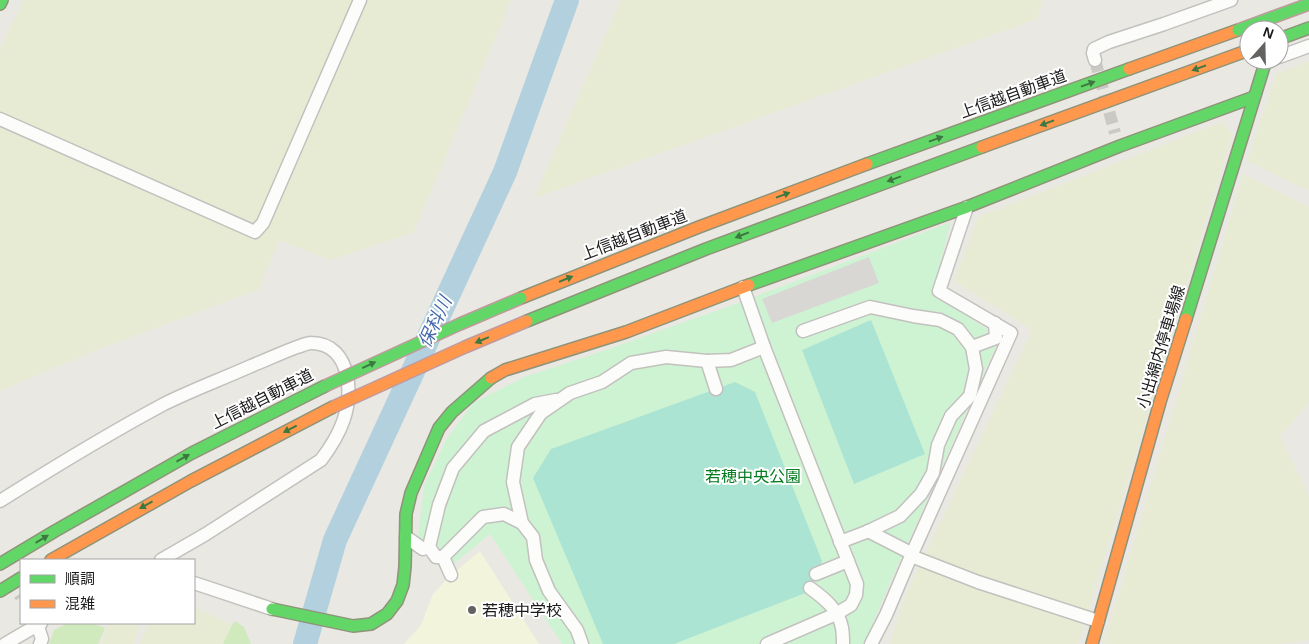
<svg xmlns="http://www.w3.org/2000/svg" width="1309" height="644" font-family="Helvetica,'Noto Sans JP',sans-serif">
<style>
.education{fill:#f2f5db}
.farmland{fill:#e8ebd4}
.grass{fill:#d0eabe}
.park{fill:#cef3d3}
.pitch{fill:#abe4d3}
.parking{fill:#d8d7d4}
.lines{fill:none;stroke-linecap:round;stroke-linejoin:round}
.river{stroke:#b3d0df;stroke-width:24}
.street-tunnel{stroke:#cbc9c4;stroke-width:12;stroke-dasharray:12 6;stroke-linecap:butt}
.street-casing{stroke:#c2c1be;stroke-width:15}
.fast-casing{stroke:#8f937a;stroke-width:14}
.slow-casing{stroke:#8f937a;stroke-width:14}
.street{stroke:#fcfcfb;stroke-width:12}
.fast{stroke:#63d668;stroke-width:11}
.slow{stroke:#ff974d;stroke-width:11}
.fast-bridge-casing{stroke:#c09a9e;stroke-width:14;stroke-linecap:butt}
.slow-bridge-casing{stroke:#c09a9e;stroke-width:14;stroke-linecap:butt}
.fast-bridge{stroke:#63d668;stroke-width:11}
.slow-bridge{stroke:#ff974d;stroke-width:11}
.oneway{fill:#3e7841}
.poi-dot{fill:#636260;stroke:#fff;stroke-width:2}
.labels{text-anchor:middle;dominant-baseline:central;stroke-width:4;stroke-linejoin:round;paint-order:stroke}
.street-label{font-size:16px;fill:#1a1a1a;stroke:#fff}
.park-label{font-size:16px;fill:#067b20;stroke:#fff}
.poi-label{font-size:16px;fill:#1a1a1a;stroke:#fff;text-anchor:start}
.water-label{font-size:18px;font-style:italic;fill:#446aad;stroke:#fff}
</style>
<rect width="100%" height="100%" fill="#eae8e2"/>
<polygon class="education" points="480,551 539,644 404,644 421,625 433,594 451,575"/>
<g class="farmland">
<polygon points="23,0 511,0 414,232 330,260 279,240 259,289 94,351 0,391 0,50"/>
<polygon points="621,0 1043,0 1037,19 534,198"/>
<polygon points="1309,61 1309,191 1247,161 1276,74"/>
<polygon points="1222,122 1232,134 1078,644 890,644 904,599 1032,330 954,281 978,217"/>
<polygon points="1243,174 1309,207 1309,403 1280,436 1309,496 1309,640 1279,644 1104,644"/>
<polygon points="194,607 232,625 223,644 140,644 148,623 194,623"/>
<polygon points="109,623 139,623 137,632 133,644 101,644"/>
</g>
<g class="grass">
<polygon points="235,621 244,627 251,644 223,644 232,625"/>
<polygon points="68,623 92,623 105,628 98,644 49,644 54,630"/>
</g>
<polygon class="park" points="951,222 932,294 987,329 1001,335 890,583 864,644 562,644 490,534 445,571 421,550 418,535 424,486 446,440 473,403 524,377 600,352 741,302"/>
<g class="pitch">
<polygon points="871,320 925,454 854,484 802,350"/>
<polygon points="735,382 755,392 822,561 808,592 674,644 603,644 533,478 551,449"/>
</g>
<polygon class="parking" points="869,257 879,283 772,323 762,299"/>
<g class="lines">
<polyline class="river" points="305,644 335,540 505,172 567,0"/>
<g class="street-tunnel">
<polyline points="1095,60 1115,133"/>
<polyline points="10,579 21,597"/>
</g>
<g class="street-casing">
<g id="street">
<polyline points="1279,57 1309,46"/>
<polyline points="1095,60 1093,53 1094,49 1109,42 1164,24 1231,0"/>
<polyline points="0,119 255,232 263,223 360,0"/>
<polyline points="743,287 764,347 857,584 856,595 851,605 836,614 767,644"/>
<polyline points="803,331 870,307 913,316 940,320 958,329 972,347 976,369 970,396 951,416 938,445 933,473 921,494 900,516 869,531 840,542"/>
<polyline points="972,347 996,338 995,323"/>
<polyline points="707,361 716,389"/>
<path d="M0,501C54,467 108,434 164,404C192,390 222,379 251,366C266,360 281,353 297,347C301,346 307,343 311,343C332,343 343,357 347,376C353,408 340,435 321,460L206,534L161,560"/>
<polyline points="868,531 907,551"/>
<polyline points="406,537 423,549 429,547 439,505 453,468 484,431 535,404 556,400"/>
<polyline points="429,547 436,557 443,557 483,517 504,514 522,523"/>
<polyline points="911,556 978,582 1098,621"/>
<polyline points="443,557 451,575"/>
<polyline points="816,574 848,561"/>
<polyline points="194,583 272,609"/>
<path d="M810,588C824,598 839,610 842,628C843,633 843,639 843,644"/>
<polyline points="37,624 42,639 40,644"/>
<polyline points="5,644 41,623"/>
<polyline points="582,644 577,630 549,591 536,560 533,537 522,523 513,482 518,447 541,413 570,393 602,382 631,363 666,357 707,361 731,360 764,347"/>
<polyline points="871,644 886,615 911,556 1011,333 939,291 967,207"/>
</g>
</g>
<g class="fast-casing">
<g id="fast">
<polyline points="0,4 2,0"/>
<polyline points="1279,39 1309,28"/>
<polyline points="867,164 1129,69"/>
<polyline points="749,285 967,207 1120,146 1254,97"/>
<polyline points="1186,319 1266,60"/>
<polyline points="527,321 706,249 982,147"/>
<polyline points="0,564 55,531 192,453 325,386"/>
<polyline points="0,591 21,578"/>
<polyline points="272,609 353,626 371,624 387,614 397,601 403,585 405,567 406,514 411,493 439,428 452,412 491,378"/>
</g>
</g>
<g class="slow-casing">
<g id="slow">
<polyline points="1129,69 1238,30"/>
<polyline points="982,147 1249,50"/>
<polyline points="521,298 699,227 867,164"/>
<polyline points="491,378 505,370 626,332 749,285"/>
<polyline points="51,560 191,481 333,407"/>
<polyline points="1092,644 1160,402 1186,319"/>
</g>
</g>
<use href="#street" class="street"/>
<use href="#fast" class="fast"/>
<use href="#slow" class="slow"/>
<g class="fast-bridge-casing">
<g id="fast-bridge">
<polyline points="1238,30 1309,4"/>
<polyline points="325,386 460,324 521,298"/>
</g>
</g>
<g class="slow-bridge-casing">
<polyline id="slow-bridge" points="333,407 465,347 527,321"/>
</g>
<use href="#fast-bridge" class="fast-bridge"/>
<use href="#slow-bridge" class="slow-bridge"/>
</g>
<defs><path id="oneway-solid" d="M-6-.8H1V-3.2L6.5 0L1 3.2V.8H-6Z" transform="scale(1.25)"/></defs>
<g class="oneway">
<use href="#oneway-solid" transform="translate(1199 68) rotate(160)"/>
<use href="#oneway-solid" transform="translate(1088 84) rotate(-20)"/>
<use href="#oneway-solid" transform="translate(1047 123) rotate(160)"/>
<use href="#oneway-solid" transform="translate(936 139) rotate(-20)"/>
<use href="#oneway-solid" transform="translate(894 179) rotate(160)"/>
<use href="#oneway-solid" transform="translate(783 195) rotate(-20)"/>
<use href="#oneway-solid" transform="translate(742 235) rotate(159)"/>
<use href="#oneway-solid" transform="translate(566 279) rotate(-22)"/>
<use href="#oneway-solid" transform="translate(482 340) rotate(157)"/>
<use href="#oneway-solid" transform="translate(369 365) rotate(-25)"/>
<use href="#oneway-solid" transform="translate(290 429) rotate(153)"/>
<use href="#oneway-solid" transform="translate(183 458) rotate(-29)"/>
<use href="#oneway-solid" transform="translate(146 505) rotate(151)"/>
<use href="#oneway-solid" transform="translate(42 539) rotate(-31)"/>
</g>
<circle class="poi-dot" cx="472" cy="610" r="5"/>
<g class="labels">
<g class="street-label">
<text transform="translate(1013 94) rotate(-20)">上信越自動車道</text>
<text transform="translate(634 235) rotate(-21)">上信越自動車道</text>
<text transform="translate(1161 347) rotate(-73)">小出綿内停車場線</text>
<text transform="translate(262 399) rotate(-27)">上信越自動車道</text>
</g>
<g class="park-label">
<text x="753" y="476">若穂中央公園</text>
</g>
<g class="poi-label">
<text x="482" y="610">若穂中学校</text>
</g>
<g class="water-label">
<text transform="translate(435 322) rotate(-65)">保科川</text>
</g>
</g>
<rect x="20" y="559" width="175" height="65" fill="#ffffff" stroke="#a3a3a3"/>
<rect x="30" y="575" width="25" height="8" fill="#63d668" stroke="#a3a3a3"/>
<text x="65" y="584" font-size="15" fill="#1a1a1a">順調</text>
<rect x="30" y="600" width="25" height="8" fill="#ff974d" stroke="#a3a3a3"/>
<text x="65" y="609" font-size="15" fill="#1a1a1a">混雑</text>
<g transform="translate(1264 45) rotate(20)"><circle r="24" fill="#ffffff" stroke="#a3a3a3"/>
<path d="M0-4L9 19L0 12L-9 19Z" fill="#636260"/>
<text y="-8" font-size="14" font-weight="bold" text-anchor="middle" fill="#1a1a1a">N</text>
</g>
</svg>
